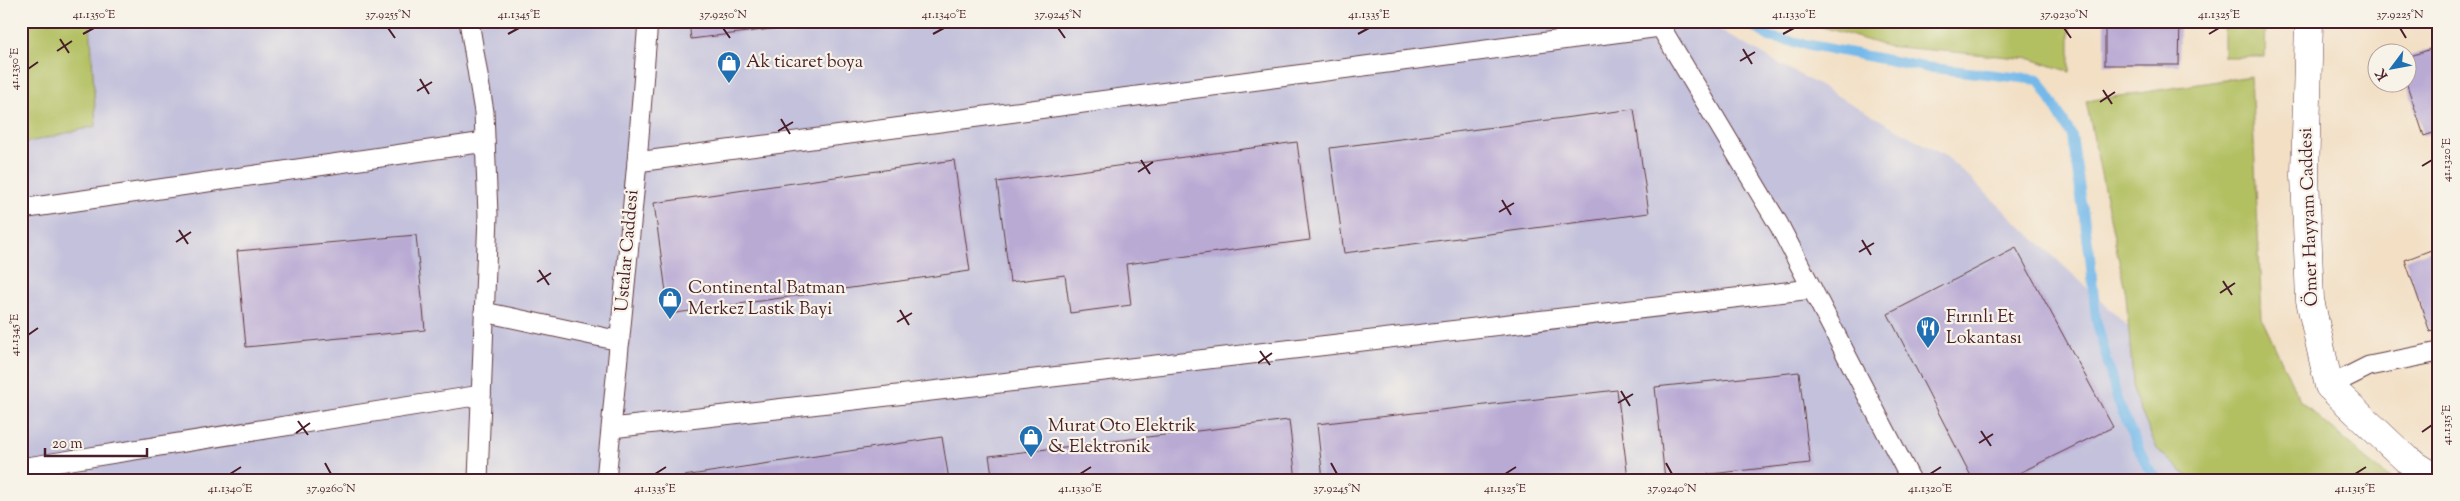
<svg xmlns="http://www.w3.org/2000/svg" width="2460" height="501" font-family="'Sorts Mill Goudy',serif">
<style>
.industrial{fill:#c3c1db}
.green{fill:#b3c062;stroke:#7e7046}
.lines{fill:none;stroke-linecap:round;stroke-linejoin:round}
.stream{stroke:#74b9ea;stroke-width:10}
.building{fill:#b9aad4}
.lane-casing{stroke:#633c42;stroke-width:21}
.secondary-casing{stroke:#633c42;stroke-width:29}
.lane{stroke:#fff;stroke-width:19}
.secondary{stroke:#fff;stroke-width:28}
.ticks{fill:none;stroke:#4a1f2b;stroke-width:2}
.labels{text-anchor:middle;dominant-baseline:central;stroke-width:4.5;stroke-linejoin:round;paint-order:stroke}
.poi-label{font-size:18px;fill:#4a1f2b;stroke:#f7f3e8;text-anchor:start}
.street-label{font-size:18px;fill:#4a1f2b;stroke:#f7f3e8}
.neatline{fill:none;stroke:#4a1f2b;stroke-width:2}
.ticks-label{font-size:12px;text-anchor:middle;fill:#4a1f2b}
</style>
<rect width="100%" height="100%" fill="#f7f3e8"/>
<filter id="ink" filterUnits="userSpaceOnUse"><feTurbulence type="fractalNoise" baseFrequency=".02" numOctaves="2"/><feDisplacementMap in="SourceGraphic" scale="10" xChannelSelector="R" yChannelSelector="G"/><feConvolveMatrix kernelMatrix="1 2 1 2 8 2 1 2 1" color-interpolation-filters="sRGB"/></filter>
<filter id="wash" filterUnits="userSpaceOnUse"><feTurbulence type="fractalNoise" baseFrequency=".0096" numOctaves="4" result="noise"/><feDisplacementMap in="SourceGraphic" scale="20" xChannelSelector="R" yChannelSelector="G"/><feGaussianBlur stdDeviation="1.12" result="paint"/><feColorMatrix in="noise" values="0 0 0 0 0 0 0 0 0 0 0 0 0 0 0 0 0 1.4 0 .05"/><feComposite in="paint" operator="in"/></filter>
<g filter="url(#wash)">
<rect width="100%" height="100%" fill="#f2dfc4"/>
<polygon class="industrial" points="21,21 1703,21 1947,157 2200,393 2233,480 21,480"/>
<g class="green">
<polygon points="21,21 90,21 96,126 21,144"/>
<polygon points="1803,21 2070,21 2070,72 2031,59 1886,46"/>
<polygon points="2224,21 2266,21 2265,57 2224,57"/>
<polygon points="2251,76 2262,319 2300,401 2391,480 2196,480 2183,473 2157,449 2134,395 2126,295 2086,101"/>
</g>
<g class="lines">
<polyline class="stream" points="1746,21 1769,37 1924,67 2039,80 2072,136 2090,257 2096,319 2118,402 2147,467 2159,480"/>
</g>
<g id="blocks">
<g class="building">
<polygon points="689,21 828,21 828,22 691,39"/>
<polygon points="2105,21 2180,21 2179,65 2105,65"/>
<polygon points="2439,46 2439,131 2424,136 2406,82 2408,82 2408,57"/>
<polygon points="1634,109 1649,213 1344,253 1330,148"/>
<polygon points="1297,142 1310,240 1126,264 1131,305 1070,313 1065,275 1010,282 997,182"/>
<polygon points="954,160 970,271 669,314 654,203"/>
<polygon points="416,235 425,330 246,347 237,251"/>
<polygon points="2439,247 2439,329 2430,332 2405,260"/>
<polygon points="2016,248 2113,427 2005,480 1973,480 1888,314"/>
<polygon points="1799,372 1810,463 1665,479 1655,387"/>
<polygon points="1617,390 1628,478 1323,480 1317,424"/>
<polygon points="1289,420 1296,480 993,480 989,456"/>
<polygon points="942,437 949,480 664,480 664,479"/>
</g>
</g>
</g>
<g filter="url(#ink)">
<use href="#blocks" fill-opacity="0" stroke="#633c42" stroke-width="1"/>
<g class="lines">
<g class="lane-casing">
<g id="lane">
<polyline points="469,21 484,112 488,215 478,480"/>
<polyline points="1657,21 1779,225 1911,480"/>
<polyline points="637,162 1660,27"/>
<polyline points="21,209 485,142"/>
<polyline points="484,312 620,341"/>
<polyline points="2329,386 2369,366 2439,352"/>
<polyline points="612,428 1812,289"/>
<polyline points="21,468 481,395"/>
<polyline points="606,480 637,162 648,21"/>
</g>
</g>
<g class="secondary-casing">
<polyline id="secondary" points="2309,21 2305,175 2310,300 2329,386 2406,459 2439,480"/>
</g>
<use href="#lane" class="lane"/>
<use href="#secondary" class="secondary"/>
</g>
</g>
<path class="ticks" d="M388,28L395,38M723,28L730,38M1058,28L1065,38M2064,28L2071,38M2400,28L2406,38M83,34L94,28M508,34L519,28M933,34L944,28M1358,34L1369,28M1783,34L1794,28M2209,34L2219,28M60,39L69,53M1743,49L1752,64M57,51L72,41M1740,61L1755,52M28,69L38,62M420,79L429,94M2103,90L2112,104M417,91L432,82M2100,102L2115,92M781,119L790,134M778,131L793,122M1141,160L1150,174M2422,166L2432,160M1138,172L1153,162M1502,200L1511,215M1499,212L1514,203M179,230L188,244M1862,240L1871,255M176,242L191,232M1859,252L1874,243M539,270L549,285M2223,281L2232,295M537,282L551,273M2220,293L2235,283M900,310L909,325M897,322L912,313M28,335L38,328M1260,351L1270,365M1258,363L1272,353M1621,391L1630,406M1618,403L1633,394M298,421L308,435M1981,431L1991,446M2422,432L2432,425M296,433L310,423M1979,443L1993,434M325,463L331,474M1331,463L1337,474M1666,463L1672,474M230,474L241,467M655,474L666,467M1080,474L1091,467M1505,474L1516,467M1930,474L1941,467M2355,474L2366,467"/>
<defs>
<g id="shop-pin" transform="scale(1.25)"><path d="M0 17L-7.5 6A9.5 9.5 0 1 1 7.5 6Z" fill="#1f6fb2" stroke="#f7f3e8"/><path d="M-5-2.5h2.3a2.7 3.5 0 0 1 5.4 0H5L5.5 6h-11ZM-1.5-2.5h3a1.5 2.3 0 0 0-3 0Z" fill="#fff"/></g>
<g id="restaurant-pin" transform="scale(1.25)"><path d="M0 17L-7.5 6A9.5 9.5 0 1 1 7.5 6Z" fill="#1f6fb2" stroke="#f7f3e8"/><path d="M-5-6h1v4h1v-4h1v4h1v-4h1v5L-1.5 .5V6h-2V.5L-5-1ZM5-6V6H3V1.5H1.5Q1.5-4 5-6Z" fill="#fff"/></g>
</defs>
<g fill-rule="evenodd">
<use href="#shop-pin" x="729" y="63"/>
<use href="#shop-pin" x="670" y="299"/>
<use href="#restaurant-pin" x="1928" y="328"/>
<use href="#shop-pin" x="1031" y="437"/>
</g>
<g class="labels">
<g class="poi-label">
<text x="746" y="63">Ak ticaret boya</text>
<text x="688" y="289">Continental Batman<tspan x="688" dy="21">Merkez Lastik Bayi</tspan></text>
<text x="1946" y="318">Fırınlı Et<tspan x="1946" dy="21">Lokantası</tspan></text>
<text x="1048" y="427">Murat Oto Elektrik<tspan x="1048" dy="21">&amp; Elektronik</tspan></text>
</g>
<g class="street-label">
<text transform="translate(2310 217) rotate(-92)">Ömer Hayyam Caddesi</text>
<text transform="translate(628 251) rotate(-85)">Ustalar Caddesi</text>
</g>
</g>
<rect width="2460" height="501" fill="none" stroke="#f7f3e8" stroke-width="55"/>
<g transform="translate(2392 68) rotate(238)"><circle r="24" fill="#f7f3e8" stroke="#b29e9c"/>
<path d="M0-4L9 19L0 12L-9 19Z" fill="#1f6fb2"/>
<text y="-8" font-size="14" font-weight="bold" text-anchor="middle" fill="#4a1f2b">K</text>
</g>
<path d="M45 448v8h102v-8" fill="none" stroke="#4a1f2b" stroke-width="2.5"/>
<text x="52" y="448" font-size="15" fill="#4a1f2b" stroke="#f7f3e8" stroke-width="4" paint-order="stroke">20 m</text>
<rect x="28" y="28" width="2404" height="446" class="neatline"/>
<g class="ticks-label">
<text x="94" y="18">41.1350°E</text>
<text x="388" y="18">37.9255°N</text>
<text x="519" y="18">41.1345°E</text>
<text x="723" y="18">37.9250°N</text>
<text x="944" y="18">41.1340°E</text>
<text x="1058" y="18">37.9245°N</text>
<text x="1369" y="18">41.1335°E</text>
<text x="1794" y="18">41.1330°E</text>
<text x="2064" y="18">37.9230°N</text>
<text x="2219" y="18">41.1325°E</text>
<text x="2400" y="18">37.9225°N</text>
<text transform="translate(14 69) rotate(-90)" y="4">41.1350°E</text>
<text transform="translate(2446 160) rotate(-90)" y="4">41.1320°E</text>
<text transform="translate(14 335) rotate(-90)" y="4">41.1345°E</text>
<text transform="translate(2446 425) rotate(-90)" y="4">41.1315°E</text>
<text x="230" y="492">41.1340°E</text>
<text x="331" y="492">37.9260°N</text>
<text x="655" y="492">41.1335°E</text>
<text x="1080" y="492">41.1330°E</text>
<text x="1337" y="492">37.9245°N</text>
<text x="1505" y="492">41.1325°E</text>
<text x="1672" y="492">37.9240°N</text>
<text x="1930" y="492">41.1320°E</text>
<text x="2355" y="492">41.1315°E</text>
</g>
</svg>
